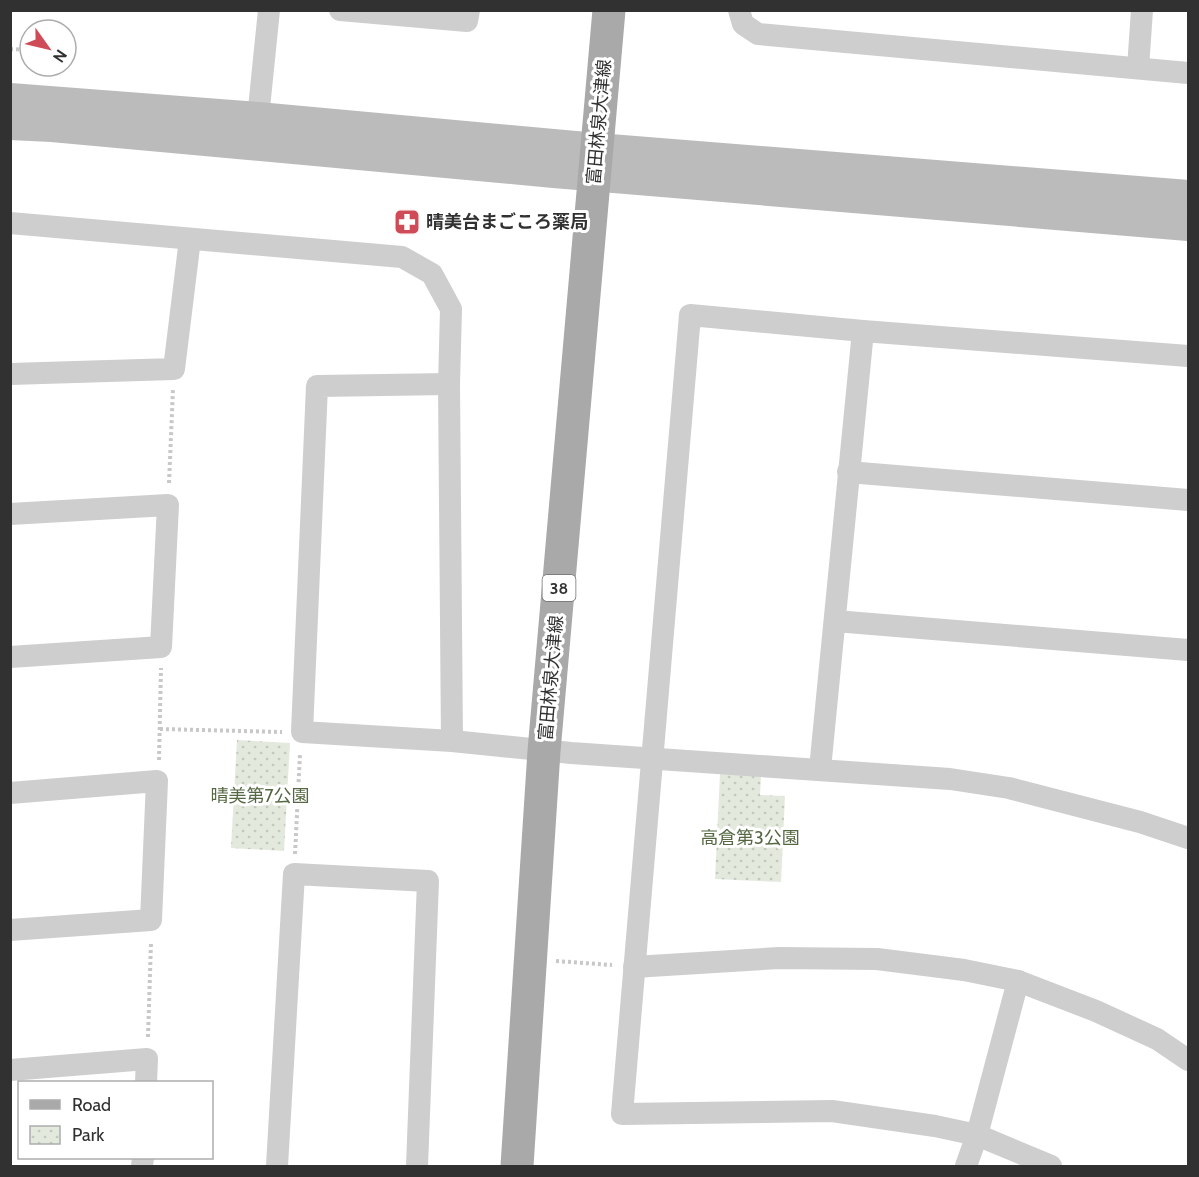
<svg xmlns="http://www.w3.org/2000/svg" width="1199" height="1177" font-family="Cabin,'Noto Sans JP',sans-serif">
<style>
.park{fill:url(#park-dots)}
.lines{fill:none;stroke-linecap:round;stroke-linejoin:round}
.path{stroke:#c8c8c8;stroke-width:4;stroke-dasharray:3 3;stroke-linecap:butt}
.street{stroke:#cecece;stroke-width:22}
.secondary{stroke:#bbb;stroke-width:32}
.primary{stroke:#a9a9a9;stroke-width:33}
.labels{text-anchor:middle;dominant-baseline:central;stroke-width:6;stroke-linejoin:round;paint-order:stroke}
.shield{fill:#fff;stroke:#6f6f6f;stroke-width:1.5}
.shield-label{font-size:16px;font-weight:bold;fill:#313131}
.street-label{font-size:18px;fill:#313131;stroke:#fff}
.poi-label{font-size:18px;font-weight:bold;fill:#313131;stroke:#fff;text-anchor:start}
.park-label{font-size:18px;fill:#556843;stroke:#fff}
</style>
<defs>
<pattern id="park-dots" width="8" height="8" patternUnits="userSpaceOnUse" patternTransform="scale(1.5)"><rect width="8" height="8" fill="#e4e9de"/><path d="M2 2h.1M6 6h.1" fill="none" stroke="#c4c8bf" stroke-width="1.8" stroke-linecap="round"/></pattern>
</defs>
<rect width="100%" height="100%" fill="#fff"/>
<g class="park">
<polygon points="237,740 290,743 284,851 231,848"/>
<polygon points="720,774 761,776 760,795 785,796 781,882 715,879"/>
</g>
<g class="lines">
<g class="path">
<polyline points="10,49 30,50"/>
<polyline points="169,483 173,389"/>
<polyline points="160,729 282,732"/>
<polyline points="159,760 161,668"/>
<polyline points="295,854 300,754"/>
<polyline points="556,961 612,965"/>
<polyline points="148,1037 151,942"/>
</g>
<g class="street">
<polyline points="340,10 467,21 469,10"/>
<polyline points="739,10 743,24 758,34 1188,73"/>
<polyline points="1138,68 1142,10"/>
<polyline points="258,118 269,10"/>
<polyline points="10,223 402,257 432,274 451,309 449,384 452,741"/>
<polyline points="10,374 174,369 190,239"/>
<polyline points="449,384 317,386 302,732 452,741 571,753 950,779 1009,788 1140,822 1188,838"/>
<polyline points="848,472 1188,500"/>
<polyline points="10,514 168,505 161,647 10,657"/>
<polyline points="835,621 1188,650"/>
<polyline points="820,769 863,331"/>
<polyline points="10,793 157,781 151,920 10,930"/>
<polyline points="634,967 779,958 877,959 964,970 1018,981 1096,1011 1157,1039 1188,1060"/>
<polyline points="10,1070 147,1059 146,1082"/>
<polyline points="142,1166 143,1158"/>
<polyline points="277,1166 294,874 428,881 417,1166"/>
<polyline points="966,1166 977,1135 1018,981"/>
<polyline points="1051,1166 977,1135 935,1126 832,1111 622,1114 690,315 863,331 1188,356"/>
</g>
<g class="secondary">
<polyline points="10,99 258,118 597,149 1188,196"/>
<polyline points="10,124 52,126 554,172 1188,225"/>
</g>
<polyline class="primary" points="517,1166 544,751 609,10"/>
</g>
<defs>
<g id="pharmacy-square" transform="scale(1.35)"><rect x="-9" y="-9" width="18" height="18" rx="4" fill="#d04b58" stroke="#fff"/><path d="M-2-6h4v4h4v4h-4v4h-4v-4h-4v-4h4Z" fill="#fff"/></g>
</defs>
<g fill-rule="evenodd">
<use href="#pharmacy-square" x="407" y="222"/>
</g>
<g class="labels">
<rect class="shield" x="542.5" y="575" width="33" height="26" rx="4.5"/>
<g class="shield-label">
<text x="559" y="588">38</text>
</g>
<g class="street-label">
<text transform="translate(599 122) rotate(-85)">富田林泉大津線</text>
<text transform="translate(551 678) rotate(-85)">富田林泉大津線</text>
</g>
<g class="poi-label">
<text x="426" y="222">晴美台まごころ薬局</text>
</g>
<g class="park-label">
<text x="260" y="796">晴美第7公園</text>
<text x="750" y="838">高倉第3公園</text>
</g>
</g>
<rect width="1199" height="1177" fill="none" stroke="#313131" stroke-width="24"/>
<rect x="18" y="1081" width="195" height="78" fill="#ffffff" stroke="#adadad" stroke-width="1.5"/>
<rect x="30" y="1100" width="30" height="9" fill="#a9a9a9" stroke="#adadad" stroke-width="1.5"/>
<text x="72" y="1111" font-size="18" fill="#313131">Road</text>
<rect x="30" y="1126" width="30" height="18" fill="url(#park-dots)" stroke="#adadad" stroke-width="1.5"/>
<text x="72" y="1141" font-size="18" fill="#313131">Park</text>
<g transform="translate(48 48) rotate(124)"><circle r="28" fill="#ffffff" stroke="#adadad" stroke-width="1.5"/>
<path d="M0-4.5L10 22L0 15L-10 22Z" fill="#d04b58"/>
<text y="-9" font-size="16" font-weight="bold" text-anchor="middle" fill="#313131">N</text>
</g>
</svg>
